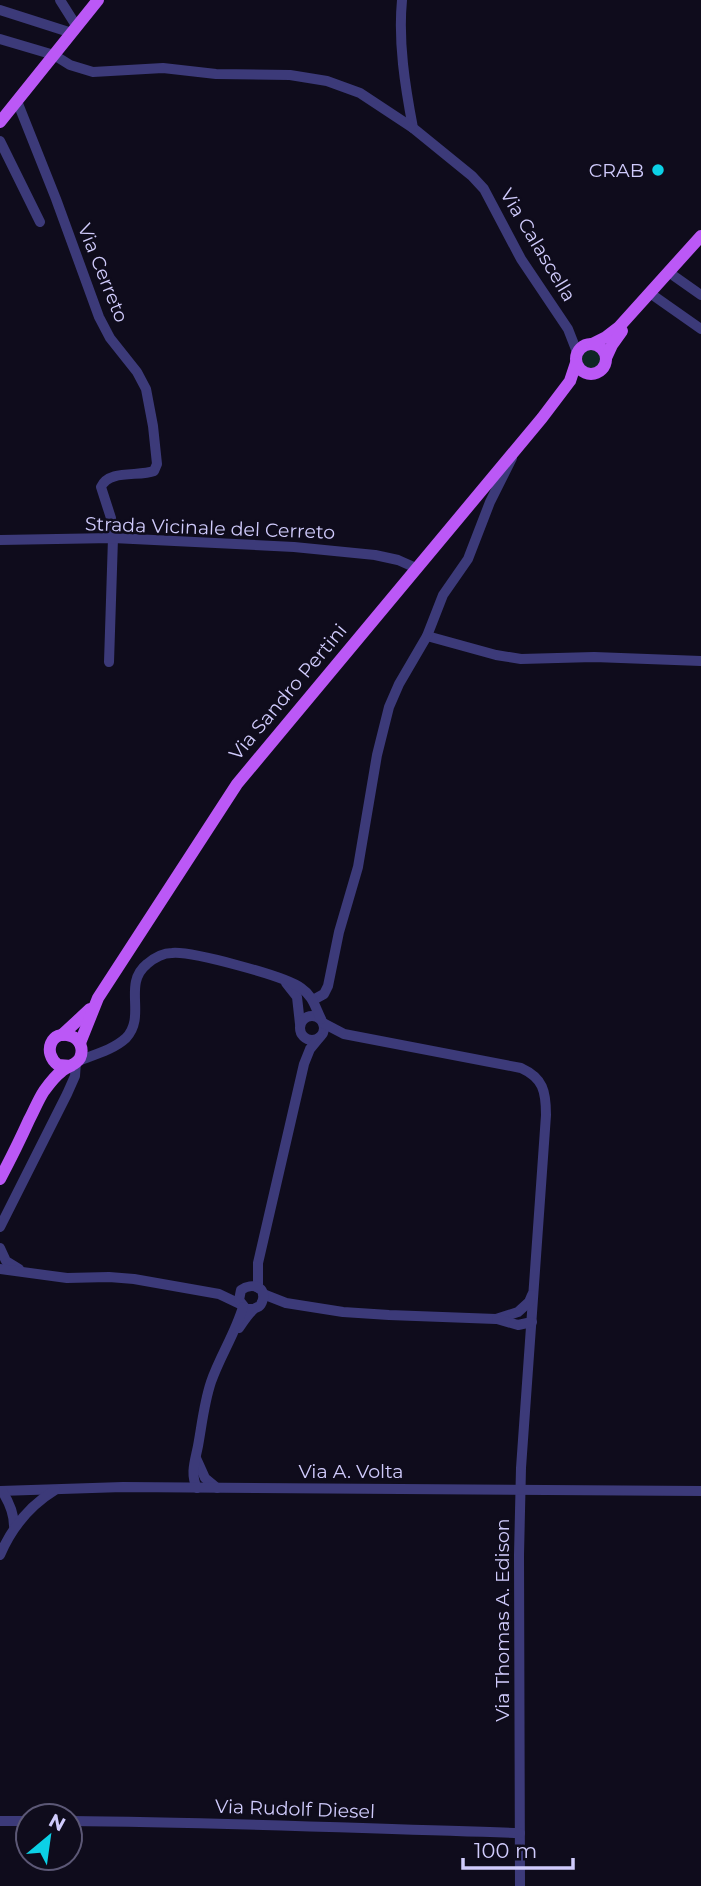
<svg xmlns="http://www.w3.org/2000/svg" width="701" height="1886" font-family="Montserrat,sans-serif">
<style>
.green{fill:#102625}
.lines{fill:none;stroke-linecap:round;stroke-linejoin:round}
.minor{stroke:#3c3a79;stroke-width:10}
.major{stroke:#bb58f6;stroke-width:12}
.poi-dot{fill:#0cd1e6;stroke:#0f0c1c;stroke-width:2.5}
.labels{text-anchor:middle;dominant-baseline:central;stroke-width:5;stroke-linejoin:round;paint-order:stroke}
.poi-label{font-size:19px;fill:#d0cbfc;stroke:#0f0c1c;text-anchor:end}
.street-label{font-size:19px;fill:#d0cbfc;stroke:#0f0c1c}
</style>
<rect width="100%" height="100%" fill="#0f0c1c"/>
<circle class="green" cx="591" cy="359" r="11"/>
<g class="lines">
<g class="minor">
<polyline points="60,0 77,27"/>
<path d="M402,0C398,42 405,86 413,128L472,176L484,189L521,259L568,329L577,352"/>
<polyline points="0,10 72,33"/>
<polyline points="0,39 54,55 70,65 93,72 163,68 216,74 290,75 327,81 360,93 413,128"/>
<path d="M17,101L56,199L99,317L110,338L137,372L146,389L153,426L157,464L154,471C139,477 109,469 101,487L111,518L113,538L109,662"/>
<polyline points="0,141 40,222"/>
<polyline points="674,276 701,295"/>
<polyline points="654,296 701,329"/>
<polyline points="0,540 113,538 294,547 375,555 398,560 416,568"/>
<polyline points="427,636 496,655 521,659 594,657 701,661"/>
<polyline points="286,983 297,997 300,1024"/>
<polyline points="313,1000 324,994 328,986 339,932 358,867 377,755 389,707 399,684 427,636 443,595 468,559 490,502 512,458"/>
<circle cx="312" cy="1028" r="12"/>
<path d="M323,1023L344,1034L521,1068C543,1078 546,1091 546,1115L521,1468L519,1555L520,1886"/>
<path d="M78,1061C93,1055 113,1050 126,1038C147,1016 122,984 147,964C154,958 163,953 172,953C191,951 285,976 301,988C313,996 315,1007 321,1019"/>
<polyline points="0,1227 67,1094 75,1076 76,1062"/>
<polyline points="0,1248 6,1261 19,1269"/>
<polyline points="0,1269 67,1278 109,1277 134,1279 219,1294 240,1304"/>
<polyline points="258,1288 258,1263 304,1064 310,1049 319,1038"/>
<polyline points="263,1294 286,1303 343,1312 389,1315 496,1319 518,1312 529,1302 532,1295"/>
<polyline points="497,1319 518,1325 532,1322"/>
<path d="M239,1328C243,1322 248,1314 254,1309C259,1305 259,1309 262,1302C268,1287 252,1282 241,1290L239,1300L246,1309H253"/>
<polyline points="196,1458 205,1478 217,1488"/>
<path d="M197,1488C190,1474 195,1461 198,1446C202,1424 204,1403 211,1382C220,1356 235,1334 243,1307"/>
<polyline points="0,1491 123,1487 701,1491"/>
<path d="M2,1491C9,1502 14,1514 14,1526"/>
<path d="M0,1555C12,1527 29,1506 55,1490"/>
<polyline points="0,1821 28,1821"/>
<path d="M70,1821C220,1822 370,1829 520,1833"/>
</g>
<g class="major">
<polyline points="0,122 98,0"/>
<circle cx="591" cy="359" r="15"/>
<polyline points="592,344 606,337 619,327 701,236"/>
<polyline points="606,358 612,345 622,331"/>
<polyline points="62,1035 90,1009"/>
<polyline points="80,1043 98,998 237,784 542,418 570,381 576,363"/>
<path d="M0,1179C10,1160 20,1140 29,1120C34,1111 38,1100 44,1091C49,1084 55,1076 62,1071C68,1066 76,1065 80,1058C84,1049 80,1039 71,1036C51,1029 42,1053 58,1065L71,1066"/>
</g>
</g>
<circle class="poi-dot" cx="658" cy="170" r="7"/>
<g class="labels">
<g class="poi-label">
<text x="644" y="170">CRAB</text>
</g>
<g class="street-label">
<text transform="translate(538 245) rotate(59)">Via Calascella</text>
<text transform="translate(103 273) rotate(68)">Via Cerreto</text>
<text transform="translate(210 528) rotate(2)">Strada Vicinale del Cerreto</text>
<text transform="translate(288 692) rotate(-50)">Via Sandro Pertini</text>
<text x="351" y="1471">Via A. Volta</text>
<text transform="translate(502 1620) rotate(-90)">Via Thomas A. Edison</text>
<text transform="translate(295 1809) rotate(2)">Via Rudolf Diesel</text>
</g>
</g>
<g transform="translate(49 1837) rotate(29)"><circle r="33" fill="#0f0c1c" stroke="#5c5876" stroke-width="2"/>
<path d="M0-5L12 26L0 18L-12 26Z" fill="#0cd1e6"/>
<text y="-10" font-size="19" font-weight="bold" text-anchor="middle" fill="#d0cbfc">N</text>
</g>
<path d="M463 1858v10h110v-10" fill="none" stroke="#d0cbfc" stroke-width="3.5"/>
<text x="474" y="1858" font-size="21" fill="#d0cbfc" stroke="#0f0c1c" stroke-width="5" paint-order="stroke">100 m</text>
</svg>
